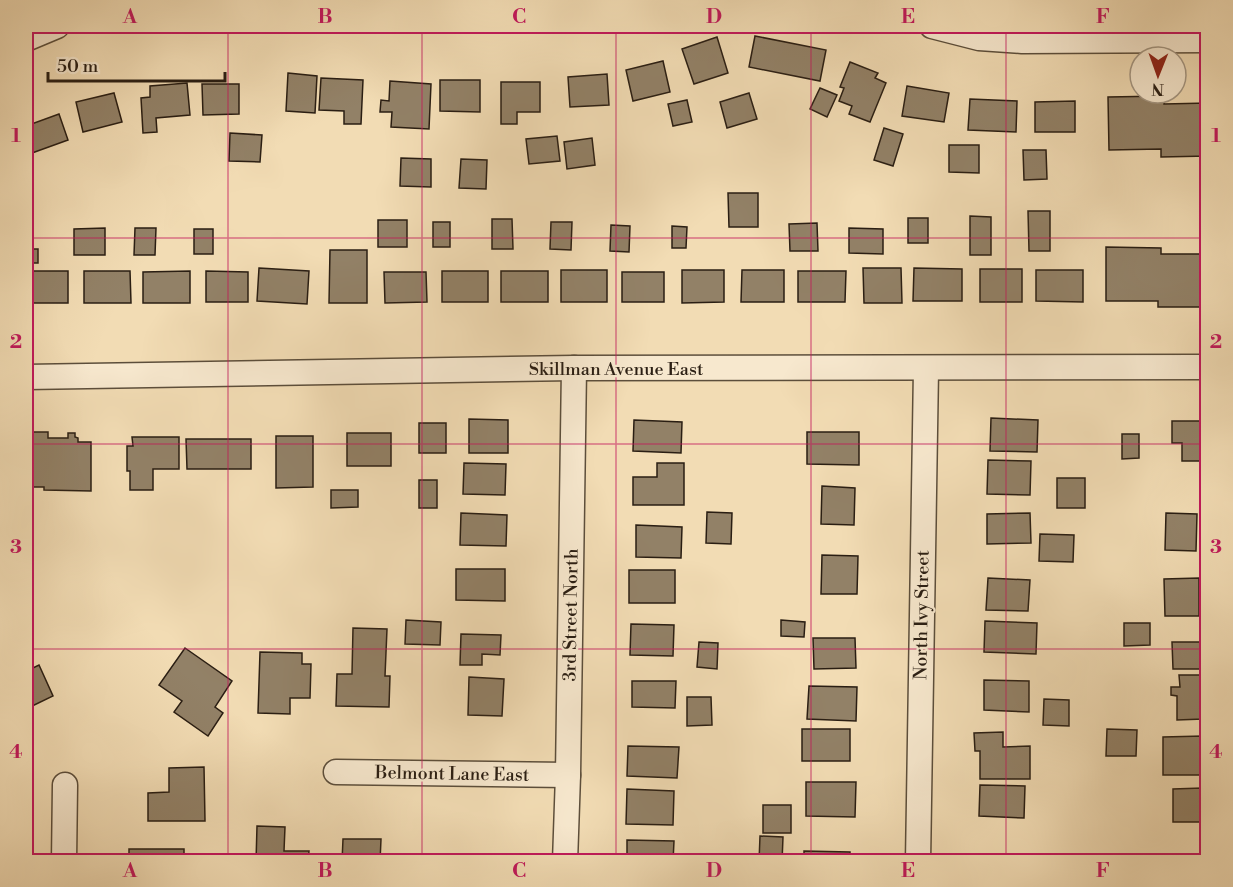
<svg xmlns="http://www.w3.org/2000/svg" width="1233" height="887" font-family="'Libre Bodoni',serif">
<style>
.building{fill:#928167;stroke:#2a1e13;stroke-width:1.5}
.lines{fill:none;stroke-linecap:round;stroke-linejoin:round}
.minor-casing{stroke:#5c4e3b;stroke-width:27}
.minor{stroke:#f7e8ce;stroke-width:24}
.grid{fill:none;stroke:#c2185b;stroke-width:1.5;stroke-opacity:0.55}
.labels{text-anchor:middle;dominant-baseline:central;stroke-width:4.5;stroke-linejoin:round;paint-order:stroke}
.street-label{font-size:18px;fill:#2a1e13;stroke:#f7e8ce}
.neatline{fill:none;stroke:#c2185b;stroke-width:2}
.grid-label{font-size:20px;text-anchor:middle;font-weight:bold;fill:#c2185b}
</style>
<rect width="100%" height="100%" fill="#f2dcb4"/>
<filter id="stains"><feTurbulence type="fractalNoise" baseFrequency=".00333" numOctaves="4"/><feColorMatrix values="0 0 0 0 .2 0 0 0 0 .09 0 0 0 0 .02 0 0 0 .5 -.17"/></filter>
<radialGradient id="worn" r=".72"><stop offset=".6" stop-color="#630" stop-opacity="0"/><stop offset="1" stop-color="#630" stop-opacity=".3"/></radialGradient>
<g class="building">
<polygon points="755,36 826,50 820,81 749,67"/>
<polygon points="717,37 728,73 694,84 682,49"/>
<polygon points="663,61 670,92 633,101 626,70"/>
<polygon points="850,62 878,73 875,78 886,83 870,122 849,114 852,106 839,101 844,88 840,87"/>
<polygon points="288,73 317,76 315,113 286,111"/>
<polygon points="607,74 609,105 570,107 568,77"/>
<polygon points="321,78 363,80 361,124 344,124 344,111 319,110"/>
<polygon points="440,80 480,80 480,112 440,111"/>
<polygon points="390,81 431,84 429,129 391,127 392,112 380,112 381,100 389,101"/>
<polygon points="501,82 540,82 540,112 517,112 517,124 501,124"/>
<polygon points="187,83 190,115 156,118 157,132 143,133 141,98 150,97 150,86"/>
<polygon points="202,84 239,84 239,114 203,115"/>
<polygon points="907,86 949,93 944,122 902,116"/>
<polygon points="820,88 837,95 827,117 810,109"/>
<polygon points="114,93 122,122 83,132 76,102"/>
<polygon points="749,93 757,119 727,128 720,102"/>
<polygon points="1164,96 1164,104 1208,103 1208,156 1161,157 1161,149 1109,150 1108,97"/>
<polygon points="970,99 1017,101 1016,132 968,130"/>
<polygon points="687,100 692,122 673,126 668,104"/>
<polygon points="1075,101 1075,132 1035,132 1035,102"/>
<polygon points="59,114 68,140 32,153 26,136 26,126"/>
<polygon points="884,128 903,134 893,166 874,160"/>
<polygon points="230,133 262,135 260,162 229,161"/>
<polygon points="557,136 560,161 529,164 526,139"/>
<polygon points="592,138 595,165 567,169 564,142"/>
<polygon points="949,145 979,145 979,173 949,172"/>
<polygon points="1023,150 1046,150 1047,179 1024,180"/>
<polygon points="401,158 431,159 431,187 400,186"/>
<polygon points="461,159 487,160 486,189 459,188"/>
<polygon points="728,193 758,193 758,227 729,227"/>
<polygon points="1028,211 1050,211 1050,251 1029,251"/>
<polygon points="970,216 991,217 991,255 970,255"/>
<rect x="908" y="218" width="20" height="25"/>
<polygon points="492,219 512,219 513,249 492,249"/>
<rect x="378" y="220" width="29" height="27"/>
<rect x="433" y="222" width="17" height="25"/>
<polygon points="551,222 572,222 571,250 550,249"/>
<polygon points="817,223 818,251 790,251 789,224"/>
<polygon points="611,225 630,226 629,252 610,251"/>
<polygon points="672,226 687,227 686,248 672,248"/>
<polygon points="105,228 105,255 74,255 74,229"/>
<polygon points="135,228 156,228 155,255 134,255"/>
<polygon points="849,228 883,229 883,254 849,253"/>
<rect x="194" y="229" width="19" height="25"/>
<polygon points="26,239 28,239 27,249 38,249 38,263 26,263"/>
<polygon points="1106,247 1161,248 1161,254 1208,254 1208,307 1158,307 1158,301 1106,301"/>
<polygon points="330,250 367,250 367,303 329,303"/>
<polygon points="259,268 309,271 307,304 257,301"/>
<polygon points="863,268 901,268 902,303 864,303"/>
<polygon points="914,268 962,269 962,301 913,301"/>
<rect x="980" y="269" width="42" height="33"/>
<rect x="561" y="270" width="46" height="32"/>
<polygon points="682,270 724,270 724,302 682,303"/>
<polygon points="742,270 784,270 784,302 741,302"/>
<polygon points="1036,270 1083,270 1083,302 1036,301"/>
<rect x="26" y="271" width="42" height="32"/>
<polygon points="84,271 130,271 131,303 84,303"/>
<polygon points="190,271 190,303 143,303 143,272"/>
<polygon points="206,271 248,272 248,302 206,302"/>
<rect x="442" y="271" width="46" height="31"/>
<rect x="501" y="271" width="47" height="31"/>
<polygon points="798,271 846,271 845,302 798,302"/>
<polygon points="384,272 426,272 427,302 385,303"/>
<rect x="622" y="272" width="42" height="30"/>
<polygon points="991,418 1038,420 1037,452 990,451"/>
<polygon points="469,419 508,420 508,453 469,453"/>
<polygon points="634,420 682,422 681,453 633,451"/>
<polygon points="1172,421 1205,421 1206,461 1182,461 1182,443 1172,443"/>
<rect x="419" y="423" width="27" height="30"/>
<polygon points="26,426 27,432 48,432 48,438 68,438 68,433 75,433 75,437 78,438 78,442 91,442 91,491 44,490 44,487 26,487"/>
<polygon points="807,432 859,432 859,465 807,464"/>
<rect x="347" y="433" width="44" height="33"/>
<polygon points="1122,434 1139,434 1139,458 1122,459"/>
<polygon points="276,436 313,436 313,487 276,488"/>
<polygon points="132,437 179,437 179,469 153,469 153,490 130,490 130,471 127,471 127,446 133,446"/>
<polygon points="186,439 251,439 251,469 187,469"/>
<polygon points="988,460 1031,461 1030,495 987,494"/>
<polygon points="464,463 506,464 505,495 463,494"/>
<polygon points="657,463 684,463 684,505 633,505 633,477 657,477"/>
<rect x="1057" y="478" width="28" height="30"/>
<rect x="419" y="480" width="18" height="28"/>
<polygon points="822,486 855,488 854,525 821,524"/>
<polygon points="331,490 358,490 358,507 331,508"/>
<polygon points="707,512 732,513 731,544 706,543"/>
<polygon points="461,513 507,515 506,546 460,545"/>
<polygon points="1030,513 1031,543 987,544 987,514"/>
<polygon points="1166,513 1197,514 1196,551 1165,550"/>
<polygon points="636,525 682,527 681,558 636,557"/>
<polygon points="1040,534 1074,535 1073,562 1039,561"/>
<polygon points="822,555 858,556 857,594 821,594"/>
<polygon points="456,569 505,569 505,601 456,600"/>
<rect x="629" y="570" width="46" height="33"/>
<polygon points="988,578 1030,580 1028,611 986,610"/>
<polygon points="1199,578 1199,616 1165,616 1164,579"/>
<polygon points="406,620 441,622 440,645 405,644"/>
<polygon points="781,620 805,622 804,637 781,636"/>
<polygon points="985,621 1037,623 1036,654 984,652"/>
<polygon points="1124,623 1150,623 1150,645 1124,646"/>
<polygon points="631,624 674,625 673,656 630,655"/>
<polygon points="353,628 387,629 385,676 390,676 389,707 336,706 337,674 352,674"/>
<polygon points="461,634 501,635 500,655 482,654 482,665 460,665"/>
<polygon points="813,638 855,638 856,668 814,669"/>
<polygon points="699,642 718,643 717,669 697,667"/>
<polygon points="1172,642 1200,642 1200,669 1173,669"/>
<polygon points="185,648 232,681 215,707 223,713 208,736 174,712 182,701 159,685"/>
<polygon points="260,652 302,653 302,664 311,664 310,698 290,698 290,714 258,713"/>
<polygon points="26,656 31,669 39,665 53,696 26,709"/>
<polygon points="1179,675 1202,675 1203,719 1177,720 1177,696 1171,695 1171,687 1180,687"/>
<polygon points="469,677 504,679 502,716 468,715"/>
<polygon points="984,680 1029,681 1029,712 984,710"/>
<polygon points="632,681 676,681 675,708 632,707"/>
<polygon points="809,686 857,687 856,721 807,719"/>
<polygon points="687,697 711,697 712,725 687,726"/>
<polygon points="1044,699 1069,700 1069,726 1043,725"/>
<rect x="802" y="729" width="48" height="32"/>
<polygon points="1107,729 1137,730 1136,756 1106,756"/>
<polygon points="1003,732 1003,747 1030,746 1030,779 980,779 980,751 975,751 974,733"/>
<polygon points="1203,736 1203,775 1163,775 1163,737"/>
<polygon points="628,746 679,747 677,778 627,776"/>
<polygon points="204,767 205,821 148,821 148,793 169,792 169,768"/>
<polygon points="806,782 856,782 855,817 806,816"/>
<polygon points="980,785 1025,786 1024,818 979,816"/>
<polygon points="1202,788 1202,822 1173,822 1173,789"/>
<polygon points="627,789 674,791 673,825 626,824"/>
<rect x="763" y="805" width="28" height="28"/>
<polygon points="257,826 285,827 284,851 309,851 308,862 256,862"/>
<polygon points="760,836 783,837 782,862 759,862"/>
<polygon points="343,839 381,839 380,862 342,862"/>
<polygon points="627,840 674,841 673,862 627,862"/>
<rect x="129" y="849" width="55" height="13"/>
<polygon points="804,851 850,852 850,862 804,862"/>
<polygon points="501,854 501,862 452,862 452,855"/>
<polygon points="978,855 1028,856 1027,862 978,862"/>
</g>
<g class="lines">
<g class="minor-casing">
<g id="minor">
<polyline points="932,26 979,38 1022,41 1208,40"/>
<polyline points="26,39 57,26"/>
<polyline points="26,377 574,368 1208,367"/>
<polyline points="336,772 568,775"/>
<polyline points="64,862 65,785"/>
<polyline points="565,862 568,775 574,368"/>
<polyline points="918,862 926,369"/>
</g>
</g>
<use href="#minor" class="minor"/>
</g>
<path class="grid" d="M228,26V862M422,26V862M616,26V862M811,26V862M1006,26V862M26,238H1208M26,444H1208M26,649H1208"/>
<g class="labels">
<g class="street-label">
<text x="616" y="369">Skillman Avenue East</text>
<text transform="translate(571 615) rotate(-89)">3rd Street North</text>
<text transform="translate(922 615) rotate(-89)">North Ivy Street</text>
<text transform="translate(452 774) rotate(1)">Belmont Lane East</text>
</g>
</g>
<rect width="1233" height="887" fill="none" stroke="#f2dcb4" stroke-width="66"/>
<g transform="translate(1158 75) rotate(181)"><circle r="28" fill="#f7e8ce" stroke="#a59783" stroke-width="1.5"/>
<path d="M0-4.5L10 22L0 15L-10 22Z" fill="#8f2418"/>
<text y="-9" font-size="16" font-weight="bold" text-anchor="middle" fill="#2a1e13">N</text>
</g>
<path d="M48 72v9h177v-9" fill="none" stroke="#2a1e13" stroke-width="3"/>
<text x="57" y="72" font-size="18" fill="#2a1e13" stroke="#f7e8ce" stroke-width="4.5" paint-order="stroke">50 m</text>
<rect x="33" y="33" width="1167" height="821" class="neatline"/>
<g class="grid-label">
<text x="130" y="23">A</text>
<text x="325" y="23">B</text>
<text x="519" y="23">C</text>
<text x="714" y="23">D</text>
<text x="908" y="23">E</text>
<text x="1103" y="23">F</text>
<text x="16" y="142">1</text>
<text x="1216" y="142">1</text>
<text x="16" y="348">2</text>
<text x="1216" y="348">2</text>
<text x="16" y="553">3</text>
<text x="1216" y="553">3</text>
<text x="16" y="758">4</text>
<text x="1216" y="758">4</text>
<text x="130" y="877">A</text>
<text x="325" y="877">B</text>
<text x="519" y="877">C</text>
<text x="714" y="877">D</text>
<text x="908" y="877">E</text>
<text x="1103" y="877">F</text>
</g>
<rect width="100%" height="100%" filter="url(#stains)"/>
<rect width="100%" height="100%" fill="url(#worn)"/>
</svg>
